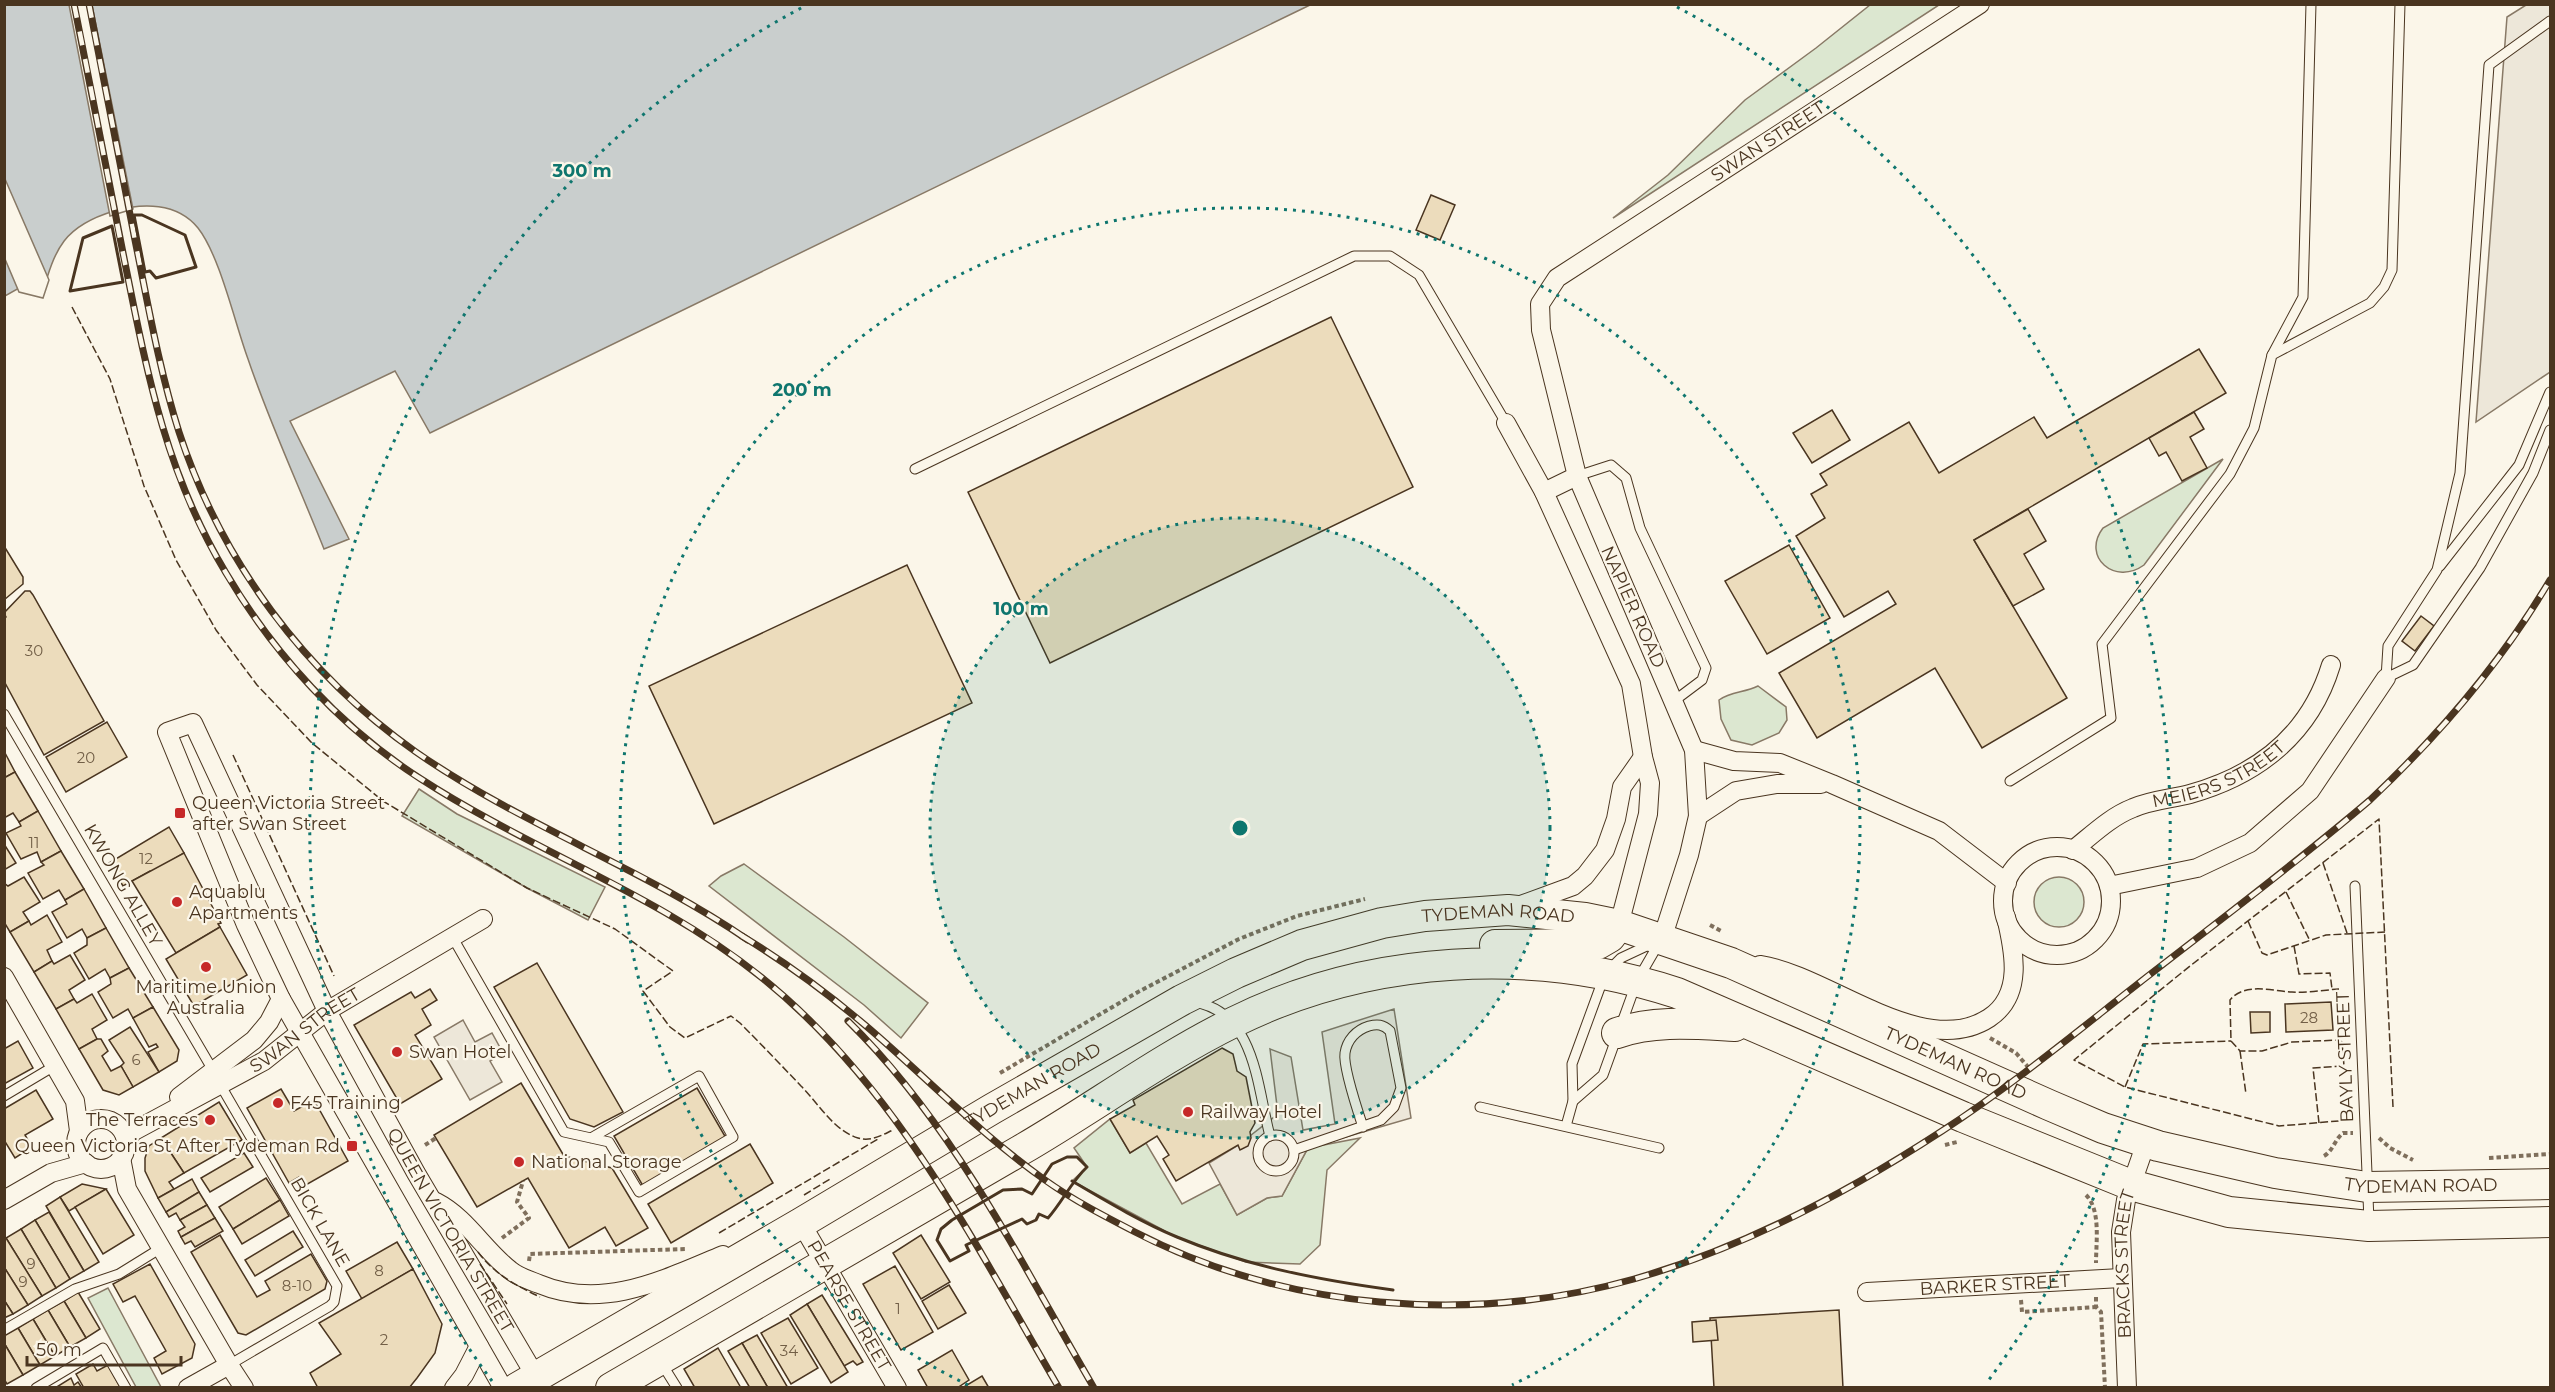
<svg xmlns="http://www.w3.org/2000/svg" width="2555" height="1392" font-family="Montserrat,sans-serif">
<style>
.green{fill:#dce7d0;stroke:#887966;stroke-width:1.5}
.parking{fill:#ede7d9;stroke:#887966;stroke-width:1.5}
.water{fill:#c9cecd;stroke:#887966;stroke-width:1.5}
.pier{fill:#fbf6e9;stroke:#887966;stroke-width:1.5}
.building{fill:#ecdcbc;stroke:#4a3520;stroke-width:1.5}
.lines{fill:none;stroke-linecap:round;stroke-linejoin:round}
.lane-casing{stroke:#4a3520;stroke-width:11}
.street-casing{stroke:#4a3520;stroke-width:20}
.primary-casing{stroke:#4a3520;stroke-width:32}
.path{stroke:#7f6f5c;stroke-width:4;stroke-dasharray:4.5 3;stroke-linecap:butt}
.lane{stroke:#fbf6e9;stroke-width:9}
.street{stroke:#fbf6e9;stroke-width:18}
.primary{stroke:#fbf6e9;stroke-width:30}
.rail-casing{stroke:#4a3520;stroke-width:7}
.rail{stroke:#fbf6e9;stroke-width:4.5;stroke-dasharray:14;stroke-linecap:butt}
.fence{stroke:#4a3520;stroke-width:1.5;stroke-dasharray:8 3;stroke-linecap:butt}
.wall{stroke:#4a3520;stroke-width:3}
.ring{fill:none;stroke:#0f766e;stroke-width:3;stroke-dasharray:3 6}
.poi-dot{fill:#c62828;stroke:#fbf6e9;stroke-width:2}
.labels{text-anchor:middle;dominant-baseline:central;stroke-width:4.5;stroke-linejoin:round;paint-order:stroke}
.number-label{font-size:15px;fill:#725f47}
.street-label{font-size:18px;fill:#4a3520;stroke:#fbf6e9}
.poi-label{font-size:18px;fill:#4a3520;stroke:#fbf6e9;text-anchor:start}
.centre{fill:#0f766e;stroke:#fbf6e9;stroke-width:3}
.ring-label{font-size:18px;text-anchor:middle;font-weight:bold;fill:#0f766e;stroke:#fbf6e9;stroke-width:4.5;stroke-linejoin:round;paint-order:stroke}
</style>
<rect width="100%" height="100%" fill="#fbf6e9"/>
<g class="green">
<polygon points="1870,5 1939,5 1613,218 1668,175 1745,100 1816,48"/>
<path d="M2223,459L2144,565C2115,586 2081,557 2103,528Z"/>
<path d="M1758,686L1786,707L1787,720L1779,733L1752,745L1731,740L1721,719L1719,700C1731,691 1744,693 1758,686Z"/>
<polygon points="419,789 457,814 605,887 588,920 527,888 402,816"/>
<polygon points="744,864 844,937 928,1003 901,1038 864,1005 709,886 721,876"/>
<circle cx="2059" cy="902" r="25"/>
<polygon points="1110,1119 1130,1153 1146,1143 1182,1204 1220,1184 1237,1215 1267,1198 1282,1196 1308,1148 1360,1138 1327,1170 1320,1245 1300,1264 1246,1262 1176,1237 1072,1181 1087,1167 1074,1148"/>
<polygon points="108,1288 161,1387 136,1387 88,1298"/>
</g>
<g class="parking">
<polygon points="2526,5 2550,5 2550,372 2476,422 2507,17"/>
<polygon points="1394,1009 1411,1118 1308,1148 1282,1196 1267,1198 1237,1215 1209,1163 1237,1146 1278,1114 1270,1049 1291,1057 1303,1130 1335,1124 1322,1032"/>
<polygon points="463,1020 475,1042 492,1033 503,1053 490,1061 502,1082 470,1100 434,1037"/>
</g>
<path class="water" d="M5,5H1310L430,433L395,371L290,421L349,539L324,549C299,486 270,424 248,359C235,324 220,256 198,228C177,202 142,203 114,211C64,226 55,248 42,295L19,288L5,296Z"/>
<g class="pier">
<polygon points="69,5 92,5 133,209 110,216"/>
<polygon points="5,179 49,280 43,298 19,292 5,259"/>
</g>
<g class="building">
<polygon points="1431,195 1455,205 1440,240 1416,230"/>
<polygon points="1331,317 1413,487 1050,663 968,492"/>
<polygon points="2199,349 2226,393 1974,540 2067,698 1982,748 1935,668 1817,738 1779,673 1896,604 1888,591 1844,617 1796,536 1825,518 1811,494 1827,485 1820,474 1909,422 1939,473 2034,417 2047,438"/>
<polygon points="1832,410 1850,440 1812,463 1793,433"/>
<polygon points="2194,412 2204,429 2190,437 2207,468 2182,481 2166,452 2159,456 2149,438"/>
<polygon points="2028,509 2046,541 2024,554 2044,589 2013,606 1974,540"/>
<polygon points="1789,545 1830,618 1767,654 1725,581"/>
<polygon points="4,546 23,577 23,584 4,600"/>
<polygon points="907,565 972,703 714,824 649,686"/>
<polygon points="25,591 30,591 33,595 104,721 44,755 4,681 4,618 6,617 4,613"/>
<polygon points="2421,616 2434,626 2415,651 2402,641"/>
<polygon points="107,722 127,757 66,792 46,757"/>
<polygon points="4,751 15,772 4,778"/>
<polygon points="15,772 38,811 19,822 13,813 4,818 4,778"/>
<polygon points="38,811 61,851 41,862 37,852 21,859 6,833 21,826 19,822"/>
<polygon points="169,827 184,853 151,873 150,871 123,886 109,863"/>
<polygon points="4,844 16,863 4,870"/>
<polygon points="61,851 84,889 65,900 59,890 43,899 28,873 44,865 41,862"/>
<polygon points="184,853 221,923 218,924 220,927 176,953 132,881"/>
<polygon points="24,877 40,902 23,912 29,921 10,932 4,922 4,883 8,886"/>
<polygon points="84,889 106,928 87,938 82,929 67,938 52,912 67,904 65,900"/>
<polygon points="47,915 62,942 47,950 52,961 34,972 10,932 29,921 31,925"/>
<polygon points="220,927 247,975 194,1006 166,959"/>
<polygon points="106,928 129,968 110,978 105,969 89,979 74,953 87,945 87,938"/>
<polygon points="70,955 85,980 69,990 74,999 56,1009 34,972 52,961 54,964"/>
<polygon points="537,963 623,1112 594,1127 570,1119 494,987"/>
<polygon points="129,968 153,1007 133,1018 128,1009 113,1018 98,992 111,984 110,978"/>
<polygon points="430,989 437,1000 422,1009 431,1025 415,1035 442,1079 400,1104 354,1025 411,992 415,998"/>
<polygon points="92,994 107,1020 92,1029 97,1039 79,1049 56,1009 74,999 77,1003"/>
<polygon points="2331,1002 2333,1030 2286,1032 2285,1004"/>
<polygon points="153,1007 179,1050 177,1061 159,1072 148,1052 158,1047 156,1044 149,1047 133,1018"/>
<polygon points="2250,1012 2270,1012 2270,1032 2251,1033"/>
<polygon points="130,1027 159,1072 133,1087 121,1066 124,1063 109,1040"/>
<polygon points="97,1039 101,1039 108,1051 102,1056 111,1071 121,1066 133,1087 119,1095 103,1090 79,1049"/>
<polygon points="18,1041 33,1068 4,1084 4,1049"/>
<polygon points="1222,1048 1233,1054 1237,1071 1246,1077 1255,1123 1250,1132 1251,1138 1248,1146 1240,1150 1238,1145 1176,1181 1163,1159 1169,1155 1157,1136 1130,1153 1110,1119 1135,1105 1133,1100"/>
<polygon points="521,1083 564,1156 612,1168 648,1228 616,1246 605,1227 569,1248 528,1178 477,1207 434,1135"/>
<polygon points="697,1088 726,1138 643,1186 614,1136"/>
<polygon points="281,1089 294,1111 314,1100 348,1161 304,1186 299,1177 289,1183 247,1108"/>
<polygon points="36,1090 53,1119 25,1135 32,1147 15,1158 4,1140 4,1109"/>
<polygon points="219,1102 242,1140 184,1173 161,1138"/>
<polygon points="161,1138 184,1173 169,1182 174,1189 158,1198 145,1171 145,1158 149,1146"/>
<polygon points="750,1144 773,1183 671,1243 648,1204"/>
<polygon points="244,1153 253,1167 210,1192 201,1178"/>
<polygon points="266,1178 280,1200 233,1229 219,1207"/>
<polygon points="192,1179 199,1192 166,1212 158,1198"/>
<polygon points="82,1184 106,1189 69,1211 60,1197"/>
<polygon points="106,1189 134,1235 103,1254 75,1207"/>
<polygon points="199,1192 207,1205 180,1220 176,1213 169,1217 166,1212"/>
<polygon points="60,1197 99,1262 84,1271 46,1206"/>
<polygon points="280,1200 289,1216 242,1244 233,1229"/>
<polygon points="207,1205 215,1218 181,1237 178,1231 185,1227 180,1220"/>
<polygon points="49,1212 84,1271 70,1279 35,1220"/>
<polygon points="215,1218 223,1231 195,1247 191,1241 185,1244 181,1237"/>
<polygon points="35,1220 70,1279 56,1288 21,1229"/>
<polygon points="21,1229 56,1288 42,1296 6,1238"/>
<polygon points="293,1231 303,1247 255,1276 245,1260"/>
<polygon points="220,1235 257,1297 270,1290 265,1281 311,1254 327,1281 325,1289 246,1335 238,1333 191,1252"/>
<polygon points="921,1235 950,1282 921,1299 893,1253"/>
<polygon points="6,1238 42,1296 28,1305 4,1267 4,1239"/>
<polygon points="397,1242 413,1269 362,1299 346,1271"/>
<polygon points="150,1264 195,1344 192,1358 162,1374 154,1358 166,1351 135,1296 123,1302 113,1284"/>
<polygon points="895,1266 933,1332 901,1350 863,1284"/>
<polygon points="4,1267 28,1305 13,1314 4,1300"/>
<polygon points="413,1269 442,1324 435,1353 417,1378 409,1388 318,1388 310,1373 341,1354 319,1323"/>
<polygon points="949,1285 966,1313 938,1329 922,1301"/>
<polygon points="78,1292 100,1329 86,1338 64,1301"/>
<polygon points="822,1295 860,1357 863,1362 857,1365 853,1361 844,1366 807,1304"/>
<polygon points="4,1300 13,1314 4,1318"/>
<polygon points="64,1301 86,1338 70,1347 48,1310"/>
<polygon points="807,1304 848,1372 831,1383 790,1315"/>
<polygon points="48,1310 70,1347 55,1356 33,1319"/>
<polygon points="1839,1310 1843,1388 1714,1388 1710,1318"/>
<polygon points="788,1318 818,1368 791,1384 761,1333"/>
<polygon points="33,1319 55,1356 40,1365 18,1328"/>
<polygon points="1716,1320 1718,1340 1693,1342 1692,1322"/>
<polygon points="18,1328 40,1365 23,1375 4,1343 4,1336"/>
<polygon points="757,1335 788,1388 768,1388 742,1343"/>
<polygon points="4,1343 23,1375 7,1384 4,1379"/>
<polygon points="742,1343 768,1388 750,1388 728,1351"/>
<polygon points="718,1348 741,1388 695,1388 684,1369"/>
<polygon points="952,1350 969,1380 957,1388 928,1388 918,1370"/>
<polygon points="93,1364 97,1371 108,1365 120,1387 84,1388 76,1374"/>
<polygon points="982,1376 989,1388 962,1388"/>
<polygon points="71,1378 74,1385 78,1382 82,1388 55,1388"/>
</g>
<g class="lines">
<g class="lane-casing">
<g id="lane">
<polyline points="2550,21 2489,65 2460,473 2437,570 2388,646 2386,678 2413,665 2480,568 2533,473 2550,430"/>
<polyline points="2272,355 2303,297 2311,4"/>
<polyline points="915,469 1354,256 1390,256 1419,275 1506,423"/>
<polyline points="1577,476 1611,465 1626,478 1640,528 1706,668 1702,680 1674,701"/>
<polyline points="2440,566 2519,465 2550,392"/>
<polyline points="4,714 214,1072"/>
<polyline points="2010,781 2111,718 2102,644 2230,474 2254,428 2272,355 2370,303 2384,287 2392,270 2400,4"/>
<polyline points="2355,886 2369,1221"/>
<polyline points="453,938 564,1132 609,1142 639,1192 733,1137 699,1076 591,1138"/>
<path d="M1194,1002C1256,1012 1257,1088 1270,1136"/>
<polyline points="221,1086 337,1286 334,1302 330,1306 229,1365"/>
<polyline points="4,1096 56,1065"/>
<polyline points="1573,1101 1603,1075 1637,981 1659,943"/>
<polyline points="1480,1107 1659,1148"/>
<polyline points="1566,1126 1573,1101 1572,1064 1605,974 1621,958 1653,943"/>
<circle cx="1276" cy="1153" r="18"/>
<path d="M1294,1150L1381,1120L1394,1107L1401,1088L1390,1031C1383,1024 1377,1024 1369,1026C1356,1030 1347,1040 1345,1053C1343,1066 1358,1112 1363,1127"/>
<polyline points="4,1330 75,1289 119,1274 161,1248"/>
<polyline points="662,1364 677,1388"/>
<polyline points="36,1388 103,1348 126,1388"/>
</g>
</g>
<g class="street-casing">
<g id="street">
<polyline points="1506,423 1544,492 1631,684 1643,757 1650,783 1648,814 1619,925"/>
<polyline points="1544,492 1577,476"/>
<polyline points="1694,750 1734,761 1780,763 1832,784 1939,831 2007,883"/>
<polyline points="1698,816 1736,791 1777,784 1821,784"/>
<circle cx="2057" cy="901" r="54"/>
<path id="s1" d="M2073,850C2092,835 2110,817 2133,808C2151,800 2171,799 2190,794C2258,775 2310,734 2331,665"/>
<polyline points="2109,886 2197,868 2250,843 2310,791 2386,678"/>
<polyline points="1518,906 1573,886 1585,876 1605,850 1616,819 1622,787 1643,757"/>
<path id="s2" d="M1662,939L1689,855L1698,816L1694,750L1577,476L1541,330L1540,304L1557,278L1980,4"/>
<path d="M1760,965C1828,975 1923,1061 1989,1018C2024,995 2014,951 2006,917"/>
<polyline points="4,977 75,1101 79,1131"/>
<polyline points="179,1097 254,1040 269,1022 281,999"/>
<circle cx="101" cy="1144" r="25"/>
<path id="s3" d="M126,1139L134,1131L264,1061L327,1011L483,919"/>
<polyline points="121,1158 127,1189 229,1365 244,1388"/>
<polyline points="4,1200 51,1173 86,1163"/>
<path d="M436,1202C467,1218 483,1249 510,1270C518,1277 529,1280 539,1284C603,1311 665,1279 723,1255"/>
<path id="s4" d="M793,1226L801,1223L897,1388"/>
<path id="s5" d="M1867,1292L2121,1278"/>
<polyline points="188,1388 229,1365"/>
<polyline points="454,1388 464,1375 479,1346"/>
<path id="s6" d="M503,1388L281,999L246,925L167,732L193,723L327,1011L416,1173L536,1377"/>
<path id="s7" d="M2127,1388L2121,1232L2126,1200L2146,1143"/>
</g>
</g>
<g class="primary-casing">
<g id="primary">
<polyline points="1495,945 1598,944 1610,937 1619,925"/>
<path d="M1617,1033C1655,1020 1695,1024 1735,1026"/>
<path id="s8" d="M517,1388L801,1223L992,1109L1182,1000L1236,973L1302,945L1382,923L1425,916L1508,910L1585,918L1619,925L1731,963L2049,1105L2103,1128L2158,1146L2275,1173L2367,1187L2550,1184"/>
<path d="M611,1388C748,1309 884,1229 1021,1150C1092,1109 1159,1059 1234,1022C1369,955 1534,946 1677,993L1963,1117L2131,1185L2229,1212L2369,1226L2550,1222"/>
</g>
</g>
<g class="path">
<polyline points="1710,925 1723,932"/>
<polyline points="1990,1038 2016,1053 2028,1067"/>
<polyline points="1000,1073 1138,992 1239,939 1297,916 1365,899"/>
<polyline points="2379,1138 2390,1148 2413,1160"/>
<polyline points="425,1145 436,1138"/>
<polyline points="1945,1145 1957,1142"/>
<path d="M2324,1156C2333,1151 2335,1139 2343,1133H2353"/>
<polyline points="2489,1158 2550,1154"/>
<path d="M2086,1195C2101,1210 2096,1242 2096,1263"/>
<polyline points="502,1238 529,1218 517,1202 523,1181"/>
<polyline points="529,1261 530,1254 685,1249"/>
<polyline points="2096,1297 2096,1307 2101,1312 2105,1388"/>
<polyline points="2021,1300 2022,1312 2096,1307"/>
</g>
<use href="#lane" class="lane"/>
<use href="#street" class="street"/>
<use href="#primary" class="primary"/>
<g class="rail-casing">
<g id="rail">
<path d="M74,4C92,92 108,180 126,268C148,378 167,475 226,573C274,654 341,728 421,779C532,851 658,894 761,977C896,1085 973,1241 1059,1388"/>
<path d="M89,4C104,83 120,161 135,240C148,304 159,369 179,432C221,561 305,674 416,752C521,825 643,868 748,940"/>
<path d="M742,936C785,962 826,992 865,1025C925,1076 980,1134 1045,1180C1073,1200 1104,1216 1135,1232C1286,1310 1471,1325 1634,1279C1743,1248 1847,1193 1942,1131C2011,1086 2074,1034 2139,983C2216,923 2295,864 2370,800C2440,734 2501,663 2550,580"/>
<path d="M848,1021C954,1125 1020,1261 1094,1388"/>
</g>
</g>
<use href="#rail" class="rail"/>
<g class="fence">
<path d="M72,307L110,379L144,486L176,560L216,630L257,685L312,743L383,801L527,888L615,929L673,971L643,991L670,1027L685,1038L731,1016L740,1023C761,1044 781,1065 801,1086C819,1104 833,1130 858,1138C871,1142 882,1135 893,1130"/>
<polyline points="233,755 334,976"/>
<polyline points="2323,863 2347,933"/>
<polyline points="2286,892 2310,941"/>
<polyline points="2248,921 2262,953 2267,955 2326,935 2385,932"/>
<polyline points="2294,946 2299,974 2330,973 2332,989"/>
<polyline points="2240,1051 2246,1094"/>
<polyline points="2125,1087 2143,1044 2231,1041"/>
<polyline points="2350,1120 2279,1126 2125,1087 2074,1060 2190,966 2379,819 2393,1107"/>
<path d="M2319,1123L2313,1068L2344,1066L2342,1042L2339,1040L2292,1042L2262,1051H2240L2231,1041L2230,1000C2245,982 2271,991 2292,992C2307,993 2324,990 2339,989"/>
<polyline points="804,1195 830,1179"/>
<polyline points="719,1233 878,1139"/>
<path d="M478,1252C494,1274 517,1286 540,1297"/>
<polyline points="480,1264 507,1304"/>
</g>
<g class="wall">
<polygon points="134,215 142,215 185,235 196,267 156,278 150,271 145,272"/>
<polygon points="112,226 123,282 70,291 83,238"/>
<path d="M1067,1157H1077L1087,1167C1071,1182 1063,1201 1048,1218L1039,1214L1036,1220L1027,1224L1022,1219L966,1245L969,1251L950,1261L937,1240L941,1229L952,1220L1003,1190L1022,1189L1032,1194L1052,1164Z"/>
<path d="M1072,1181C1106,1201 1141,1222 1177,1237C1246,1266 1319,1280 1393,1290"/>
</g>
</g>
<circle cx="1240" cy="828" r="310" fill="#0f766e" fill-opacity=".12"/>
<g class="ring">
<circle cx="1240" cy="828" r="310"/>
<path d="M968 1385A620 620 0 1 1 1512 1385"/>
<path d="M492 1381A930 930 0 0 1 803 7M1677 7A930 930 0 0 1 1988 1381"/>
</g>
<g class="poi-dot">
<rect x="174" y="807" width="12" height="12" rx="3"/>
<circle cx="177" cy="902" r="6"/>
<circle cx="206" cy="967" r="6"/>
<circle cx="397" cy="1052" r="6"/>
<circle cx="278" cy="1103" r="6"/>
<circle cx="1188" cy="1112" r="6"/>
<circle cx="210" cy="1120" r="6"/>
<rect x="346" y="1140" width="12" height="12" rx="3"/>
<circle cx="519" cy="1162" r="6"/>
</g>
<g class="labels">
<g class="number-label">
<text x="34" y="650">30</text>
<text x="86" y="757">20</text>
<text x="34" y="842">11</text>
<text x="146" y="858">12</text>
<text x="2309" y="1017">28</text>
<text x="136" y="1059">6</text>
<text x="31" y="1263">9</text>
<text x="379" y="1270">8</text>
<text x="23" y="1281">9</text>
<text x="297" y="1285">8-10</text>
<text x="898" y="1308">1</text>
<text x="384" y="1339">2</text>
<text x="789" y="1350">34</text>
</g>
<g class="street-label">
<text stroke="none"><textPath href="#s2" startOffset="951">SWAN STREET</textPath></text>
<text transform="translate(1633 607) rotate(66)">NAPIER ROAD</text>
<text stroke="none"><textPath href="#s1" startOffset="166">MEIERS STREET</textPath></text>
<text transform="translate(123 885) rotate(60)">KWONG ALLEY</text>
<text stroke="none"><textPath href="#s8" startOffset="1102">TYDEMAN ROAD</textPath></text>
<text stroke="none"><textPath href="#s3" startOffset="210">SWAN STREET</textPath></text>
<text transform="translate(2345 1057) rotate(-92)">BAYLY STREET</text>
<text stroke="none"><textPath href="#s8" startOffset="1588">TYDEMAN ROAD</textPath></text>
<text stroke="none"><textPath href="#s8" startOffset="598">TYDEMAN ROAD</textPath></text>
<text stroke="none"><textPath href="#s8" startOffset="2074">TYDEMAN ROAD</textPath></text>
<text transform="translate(320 1222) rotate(60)">BICK LANE</text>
<text stroke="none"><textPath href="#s6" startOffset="1335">QUEEN VICTORIA STREET</textPath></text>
<text stroke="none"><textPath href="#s7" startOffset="124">BRACKS STREET</textPath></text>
<text stroke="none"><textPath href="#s5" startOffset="128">BARKER STREET</textPath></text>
<text stroke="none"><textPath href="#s4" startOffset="104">PEARSE STREET</textPath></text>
</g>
<g class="poi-label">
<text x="192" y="803">Queen Victoria Street<tspan x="192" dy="21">after Swan Street</tspan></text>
<text x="189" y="892">Aquablu<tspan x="189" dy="21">Apartments</tspan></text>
<text x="206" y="987" text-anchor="middle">Maritime Union<tspan x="206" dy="21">Australia</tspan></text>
<text x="409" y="1052">Swan Hotel</text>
<text x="290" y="1103">F45 Training</text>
<text x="1200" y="1112">Railway Hotel</text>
<text x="198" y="1120" text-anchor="end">The Terraces</text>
<text x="340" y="1146" text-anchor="end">Queen Victoria St After Tydeman Rd</text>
<text x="531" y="1162">National Storage</text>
</g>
</g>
<circle cx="1240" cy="828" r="9" class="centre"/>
<g class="ring-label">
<text x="582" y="177">300 m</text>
<text x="802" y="396">200 m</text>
<text x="1021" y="615">100 m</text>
</g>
<rect width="2555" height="1392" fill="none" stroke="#4a3520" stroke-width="12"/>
<path d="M27 1356v9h154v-9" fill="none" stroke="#4a3520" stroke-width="3"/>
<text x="36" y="1356" font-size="18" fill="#4a3520" stroke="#fbf6e9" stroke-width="4.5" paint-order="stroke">50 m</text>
</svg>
